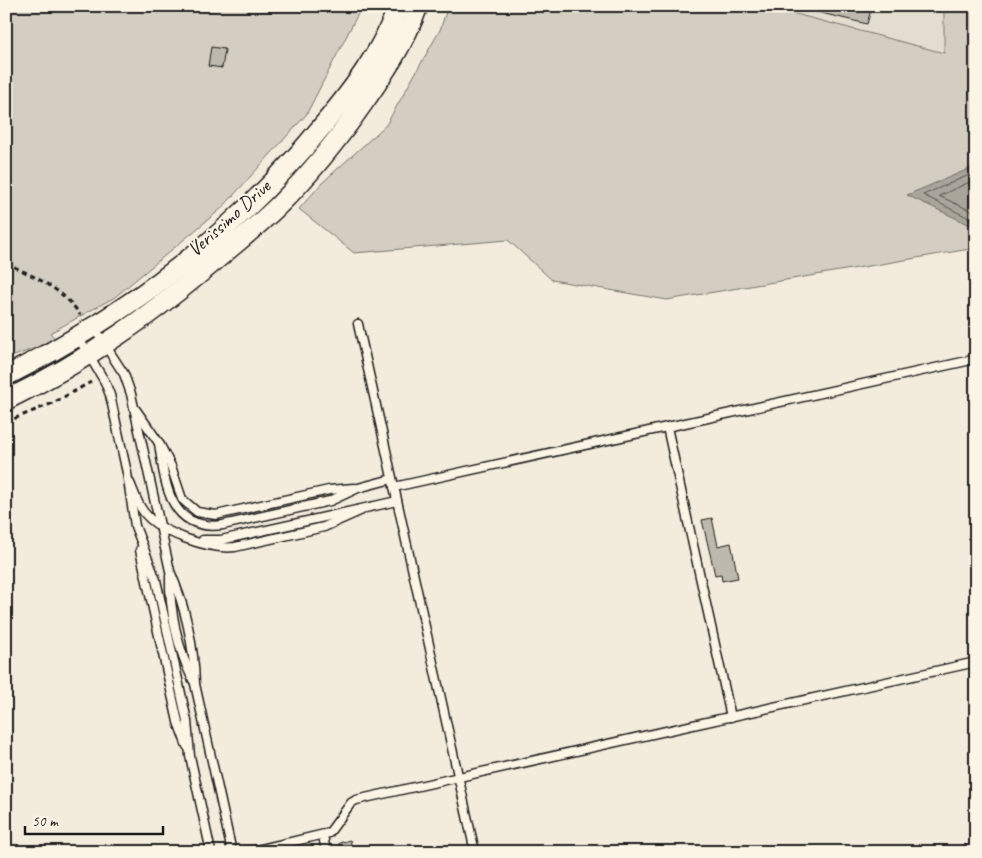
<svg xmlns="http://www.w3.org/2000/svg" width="982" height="858" font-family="Caveat,sans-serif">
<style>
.built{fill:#e3ddcf}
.green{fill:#d3cec1;stroke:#78756e}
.water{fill:#aaa59b;stroke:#716e68}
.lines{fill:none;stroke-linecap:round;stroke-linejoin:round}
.shore{stroke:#55534f;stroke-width:1}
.building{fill:#beb9ae;stroke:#1c1c1c}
.service-casing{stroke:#1c1c1c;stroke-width:11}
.tertiary-casing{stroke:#1c1c1c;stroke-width:22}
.path{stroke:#1c1c1c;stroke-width:3;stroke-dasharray:5 4;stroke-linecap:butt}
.service{stroke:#fcf5e5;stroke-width:8}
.tertiary{stroke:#fcf5e5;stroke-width:19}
.labels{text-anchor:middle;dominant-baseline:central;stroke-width:4;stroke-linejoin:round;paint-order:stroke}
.street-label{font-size:20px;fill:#1c1c1c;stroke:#fcf5e5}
</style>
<rect width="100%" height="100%" fill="#f3ecdd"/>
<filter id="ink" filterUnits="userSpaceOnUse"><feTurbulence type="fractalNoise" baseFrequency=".02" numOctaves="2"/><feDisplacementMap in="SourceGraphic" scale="10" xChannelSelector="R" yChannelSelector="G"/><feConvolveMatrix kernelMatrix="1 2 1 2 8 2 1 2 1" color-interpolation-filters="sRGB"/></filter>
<g filter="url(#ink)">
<polygon class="built" points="765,6 944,6 944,54 891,39"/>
<g class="green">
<polygon points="6,6 362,6 306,115 222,208 115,297 50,333 57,340 6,359"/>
<polygon points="448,6 765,6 944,53 944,6 976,6 976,248 667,300 552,280 508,240 354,253 299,209 322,183 386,125 440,30"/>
</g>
<polygon class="water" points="976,166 976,224 968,224 907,195"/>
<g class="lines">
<g class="shore">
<polyline points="976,172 923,195 969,218 976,219"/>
<polyline points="976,179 939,196 976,213"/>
</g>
</g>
<g class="building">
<polygon points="792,6 872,6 867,24"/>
<polygon points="211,47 225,49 222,68 208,66"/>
<polygon points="712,518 718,546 731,543 738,578 722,581 721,574 715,575 702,520"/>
<polygon points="350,840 353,852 341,852 339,843"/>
</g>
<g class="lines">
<g class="service-casing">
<g id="service">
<polyline points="358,324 475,852"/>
<path d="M94,328L124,374L131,394L170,571C185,606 194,646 195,684L232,852"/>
<polyline points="78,337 105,382 110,395 127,473 135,526 156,580 173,657 187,721 190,756 211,852"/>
<polyline points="136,410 159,443 171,466 182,499 197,512 216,515 329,490 354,488"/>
<polyline points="667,427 731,717"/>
<path d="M159,443C165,484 169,532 223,525L330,501L358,488L392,479"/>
<path d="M130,483C134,492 137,503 143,511C159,533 209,550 235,547L324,527L362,510"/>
<polyline points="394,487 976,359"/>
<polyline points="203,540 221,540 397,501"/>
<polyline points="140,550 178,722 187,746"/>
<path d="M170,576C169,609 178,650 193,680"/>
<polyline points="323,835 326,852"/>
<polyline points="248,852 329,833 351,803 356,800 976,662"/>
</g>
</g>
<g class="tertiary-casing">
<g id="tertiary">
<path d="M6,376C130,313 236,233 324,124C353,89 383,50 398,6"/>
<path d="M6,400C89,360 153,314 223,254C242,238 262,222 280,204C311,173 339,138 364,102C385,72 406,41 418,6"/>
</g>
</g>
<g class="path">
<path d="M6,263C33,276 64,289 80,315"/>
<polyline points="6,422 53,403 91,382"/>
</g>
<use href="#service" class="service"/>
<use href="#tertiary" class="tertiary"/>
</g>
</g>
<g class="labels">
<g class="street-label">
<text transform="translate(229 218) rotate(-42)">Verissimo Drive</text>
</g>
</g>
<rect width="982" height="858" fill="none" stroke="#fcf5e5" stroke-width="25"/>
<rect x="12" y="12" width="957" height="833" fill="none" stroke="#1c1c1c" stroke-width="2" filter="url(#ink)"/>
<path d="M25 826v8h138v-8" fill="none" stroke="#1c1c1c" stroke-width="2.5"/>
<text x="32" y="826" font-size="15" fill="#1c1c1c" stroke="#fcf5e5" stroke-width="4" paint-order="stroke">50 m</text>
</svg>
